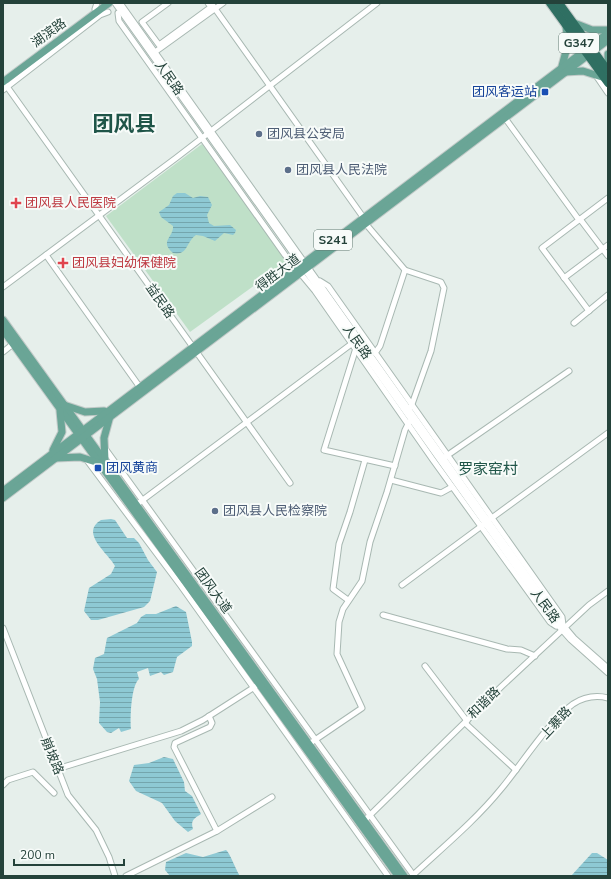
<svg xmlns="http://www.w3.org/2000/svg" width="611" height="879" font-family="'Nunito Sans','Noto Sans SC',sans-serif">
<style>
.green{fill:#bfe0c8}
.water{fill:url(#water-rules)}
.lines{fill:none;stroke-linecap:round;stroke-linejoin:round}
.minor-casing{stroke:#a8b8b2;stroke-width:7}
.major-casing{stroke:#c2cac8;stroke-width:9}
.highway-casing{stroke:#c2cac8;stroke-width:10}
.minor{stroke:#fff;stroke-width:5}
.major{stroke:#6aa596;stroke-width:7}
.highway{stroke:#2f6f62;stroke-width:8}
.transit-dot{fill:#1a4fb4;stroke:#f7fbf9;stroke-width:1.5}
.service-dot{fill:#5c6f8a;stroke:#f7fbf9;stroke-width:1.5}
.health-dot{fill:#e0444e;stroke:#f7fbf9;stroke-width:1.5}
.labels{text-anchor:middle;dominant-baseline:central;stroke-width:4;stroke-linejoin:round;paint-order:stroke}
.shield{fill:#f7fbf9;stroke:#637a73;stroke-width:1}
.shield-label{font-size:12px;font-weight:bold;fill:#24423a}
.street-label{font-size:13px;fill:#24423a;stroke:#f7fbf9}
.transit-label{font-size:13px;fill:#164399;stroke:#f7fbf9;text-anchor:end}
.service-label{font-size:13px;fill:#4e5e75;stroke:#f7fbf9;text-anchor:start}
.health-label{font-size:13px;fill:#be3a42;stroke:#f7fbf9;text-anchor:start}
.quarter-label{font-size:15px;fill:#1f5548;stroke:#f7fbf9}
.town-label{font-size:21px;font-weight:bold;fill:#1f5548;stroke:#f7fbf9}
</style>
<defs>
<pattern id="water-rules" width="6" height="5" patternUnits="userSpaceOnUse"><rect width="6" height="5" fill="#8ec9d4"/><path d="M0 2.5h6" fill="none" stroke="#74a5ad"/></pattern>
</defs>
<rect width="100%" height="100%" fill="#e6efeb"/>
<polygon class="green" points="202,144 288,261 190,332 106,216"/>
<g class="water">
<path d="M177,193H185L193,198L200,196L208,197L212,205L207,215L209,223L214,226L230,225L236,230L235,233L233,235L224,233L215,241L203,236L196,235C186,242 188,256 173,253C159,241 174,237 173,226L161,217L159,212L169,205L173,196Z"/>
<path d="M111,519L115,520L127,538H134L139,543L148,560L157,572L150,601L144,607L98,620H91L84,611L89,588L111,574L115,566C109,554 79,533 101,520Z"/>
<path d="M176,606L186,612L192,642V646L177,657L173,672L164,675L161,672L150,676L148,668L137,672L139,679C131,686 130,718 131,729L121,732L119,728L111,733L107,732L99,723L100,702L97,679L93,669L95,658L104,654L107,638L137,623L141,617L146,614H156Z"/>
<path d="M164,757L173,759L184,782L185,791L192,796L201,814C195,818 190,820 193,829L188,832L175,821L162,803L136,791L129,781L134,765L149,763Z"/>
<path d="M226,850C230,853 236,870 240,876H170L165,870L166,862L186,853L203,857Z"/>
<polygon points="592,853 597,853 608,860 608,876 571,876"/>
</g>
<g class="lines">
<g class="minor-casing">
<g id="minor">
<polyline points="115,3 555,622 571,640 608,673"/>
<polyline points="120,3 558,619 574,638 608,668"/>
<polyline points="168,3 142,22 159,45 211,7 208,3"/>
<polyline points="211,3 363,217"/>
<polyline points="95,9 97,3"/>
<polyline points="118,13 119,21 285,255 315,291 433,460 550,622 556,626"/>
<polyline points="155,52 223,3"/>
<polyline points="595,74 608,93"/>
<polyline points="3,81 290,483"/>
<polyline points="3,90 100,15 108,12"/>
<polyline points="505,118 579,220"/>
<polyline points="580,219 608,256"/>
<polyline points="365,223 405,270 380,346 375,353"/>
<polyline points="46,255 139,386"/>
<polyline points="405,270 441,282 444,288 431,351 411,407"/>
<polyline points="564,278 608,245"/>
<polyline points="320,281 328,286 562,617 563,625"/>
<polyline points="3,287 176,158 377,3"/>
<polyline points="589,311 542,248 608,198"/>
<polyline points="574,323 608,295"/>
<polyline points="356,348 324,450 395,466"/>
<polyline points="3,352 13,344"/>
<polyline points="104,447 414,876"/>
<polyline points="445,457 569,371"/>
<polyline points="86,459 181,586 388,876"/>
<polyline points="391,480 441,493 452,487"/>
<polyline points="136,505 354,342"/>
<polyline points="489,520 608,433"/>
<polyline points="402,585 483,525"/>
<polyline points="348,600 333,589 339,544 350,512 365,460"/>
<polyline points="383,615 507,649 521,650 535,656"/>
<polyline points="3,628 68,795 96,830 109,857 115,876"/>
<polyline points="425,666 467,721"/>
<polyline points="209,716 212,723 210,727 175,743 174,747 217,831"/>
<polyline points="465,723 516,770"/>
<polyline points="309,744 362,708 337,654 339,622 343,609 362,581 370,542 387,492 405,430 409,422"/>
<polyline points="57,769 181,731 203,720 256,686"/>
<polyline points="3,785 8,780 33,772 54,793"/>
<polyline points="365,820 502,686 589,605 608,591"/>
<polyline points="126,876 217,831 272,797"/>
<path d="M412,876C442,848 475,821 501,789C522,764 547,723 573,704C584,697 596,695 608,698"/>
</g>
</g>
<g class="major-casing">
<g id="major">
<polyline points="574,23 592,30 608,30"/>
<polyline points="562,66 568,44 566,26"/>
<polyline points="608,70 608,54"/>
<polyline points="565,72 583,71 605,78"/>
<polyline points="3,82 109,3"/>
<polyline points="3,320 404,876"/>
<polyline points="3,330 398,876"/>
<polyline points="64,405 85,412 104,411"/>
<polyline points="53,450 62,432 60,411"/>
<polyline points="56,458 80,457 99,463"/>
<polyline points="105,460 104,438 110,416"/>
<polyline points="3,491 608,33"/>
<polyline points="3,498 608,40"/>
</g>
</g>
<g class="highway-casing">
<g id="highway">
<polyline points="550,3 608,83"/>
<polyline points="559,3 608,71"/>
</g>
</g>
<use href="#minor" class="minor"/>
<use href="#major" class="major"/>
<use href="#highway" class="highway"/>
</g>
<g class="transit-dot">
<rect x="541" y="88" width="8" height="8" rx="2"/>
<rect x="94" y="464" width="8" height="8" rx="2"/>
</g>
<g class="service-dot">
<circle cx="259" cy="134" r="4"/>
<circle cx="288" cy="170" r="4"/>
<circle cx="215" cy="511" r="4"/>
</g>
<g class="health-dot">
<path d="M14 197h4v4h4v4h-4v4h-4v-4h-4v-4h4z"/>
<path d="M61 257h4v4h4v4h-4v4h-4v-4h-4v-4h4z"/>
</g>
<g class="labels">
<g class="shield">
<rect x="559" y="33" width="40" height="20" rx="3"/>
<rect x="314" y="230" width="38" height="20" rx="3"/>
</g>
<g class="shield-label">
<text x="579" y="43">G347</text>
<text x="333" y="240">S241</text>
</g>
<g class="street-label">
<text transform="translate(49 33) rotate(-36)">湖滨路</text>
<text transform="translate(169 78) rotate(55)">人民路</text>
<text transform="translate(278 273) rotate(-37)">得胜大道</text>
<text transform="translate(160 301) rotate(55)">益民路</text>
<text transform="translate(357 342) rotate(55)">人民路</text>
<text transform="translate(213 591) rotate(54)">团风大道</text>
<text transform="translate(545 606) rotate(54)">人民路</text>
<text transform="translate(484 703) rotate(-44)">和谐路</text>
<text transform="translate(556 723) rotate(-47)">上寨路</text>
<text transform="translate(52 756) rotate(68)">崩坡路</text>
</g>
<g class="transit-label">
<text x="537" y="92">团风客运站</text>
<text x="106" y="468" text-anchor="start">团风黄商</text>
</g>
<g class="service-label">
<text x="267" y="134">团风县公安局</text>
<text x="296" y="170">团风县人民法院</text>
<text x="223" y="511">团风县人民检察院</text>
</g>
<g class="health-label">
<text x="25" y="203">团风县人民医院</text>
<text x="72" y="263">团风县妇幼保健院</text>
</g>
<g class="quarter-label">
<text x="488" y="469">罗家窑村</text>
</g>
<g class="town-label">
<text x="124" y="124">团风县</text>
</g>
</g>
<rect width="611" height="879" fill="none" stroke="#24423a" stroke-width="8"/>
<path d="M14 859v6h110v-6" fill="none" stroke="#24423a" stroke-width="2"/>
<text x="20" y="859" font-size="12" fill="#24423a" stroke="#f7fbf9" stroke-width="3" paint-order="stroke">200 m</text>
</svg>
